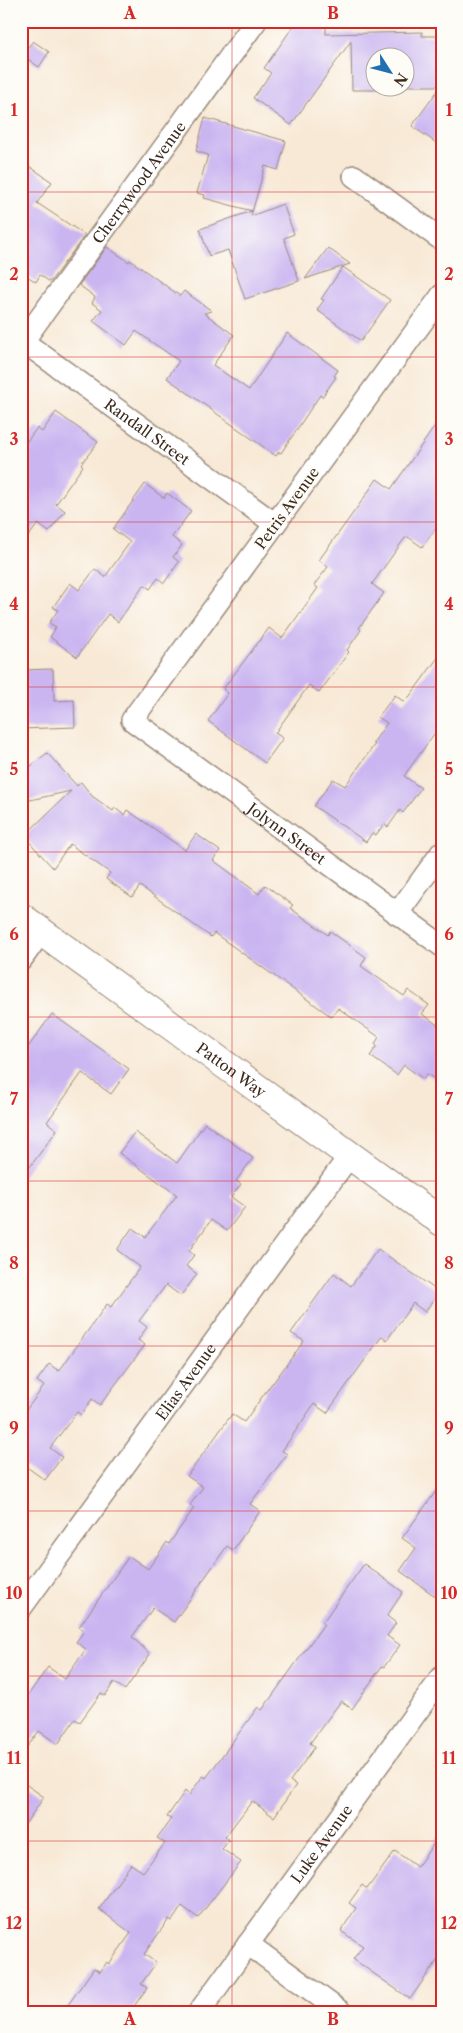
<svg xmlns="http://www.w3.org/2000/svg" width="463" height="2033" font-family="'Libre Caslon Text',serif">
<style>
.building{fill:#cab5f1}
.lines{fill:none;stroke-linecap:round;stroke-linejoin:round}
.street-casing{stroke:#9a8a7a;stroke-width:24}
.secondary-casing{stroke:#9a8a7a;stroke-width:30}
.street{stroke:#fff;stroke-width:21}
.secondary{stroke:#fff;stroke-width:28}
.grid{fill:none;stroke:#d62828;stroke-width:1;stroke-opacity:0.55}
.labels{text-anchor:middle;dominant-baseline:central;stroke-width:5;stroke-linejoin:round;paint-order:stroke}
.street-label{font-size:15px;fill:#3b2a1e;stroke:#fdfcf7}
.neatline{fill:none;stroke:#d62828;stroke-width:2}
.grid-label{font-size:16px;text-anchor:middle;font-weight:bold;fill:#d62828}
</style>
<rect width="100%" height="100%" fill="#fdfcf7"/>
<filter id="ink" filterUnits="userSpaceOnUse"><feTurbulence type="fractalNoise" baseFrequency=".02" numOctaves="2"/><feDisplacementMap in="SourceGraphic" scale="10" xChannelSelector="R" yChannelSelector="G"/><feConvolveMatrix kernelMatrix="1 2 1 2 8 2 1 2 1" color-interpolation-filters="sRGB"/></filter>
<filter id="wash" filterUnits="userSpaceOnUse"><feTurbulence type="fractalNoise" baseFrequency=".0096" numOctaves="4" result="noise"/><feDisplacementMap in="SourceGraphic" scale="20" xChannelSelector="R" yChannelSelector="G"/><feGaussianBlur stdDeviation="1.12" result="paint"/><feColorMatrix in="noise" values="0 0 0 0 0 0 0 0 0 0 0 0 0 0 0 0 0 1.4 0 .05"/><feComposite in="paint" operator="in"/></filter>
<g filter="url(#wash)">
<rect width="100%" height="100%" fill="#f8e9d6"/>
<g id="blocks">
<g class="building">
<polygon points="297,21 326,21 326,34 422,32 422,36 442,36 442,147 412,126 441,86 406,86 406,58 376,58 376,88 382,88 382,90 352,90 351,41 291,125 253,98 271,73 264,68"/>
<polygon points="33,41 49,52 39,67 22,55"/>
<polygon points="205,118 286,141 278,170 265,166 251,216 283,204 294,234 284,238 299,281 245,299 228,250 209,256 200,229 252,211 204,198 205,195 197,193 208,155 196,151"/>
<polygon points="29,166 52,182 37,203 85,235 50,282 40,275 36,282 21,272 21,177"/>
<polygon points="107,247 129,262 130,260 180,296 184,291 212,311 204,313 234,335 213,365 249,390 287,333 338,370 334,376 336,377 322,397 320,395 281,453 279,452 276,456 167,378 179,361 136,331 126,345 93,321 102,310 92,303 95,297 79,285"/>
<polygon points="328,248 350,264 305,279"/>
<polygon points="343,267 390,300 361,341 317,310 324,300 321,299"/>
<polygon points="56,412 98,442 81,464 83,466 56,504 65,511 49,532 38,524 21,546 21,449 37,428 42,432"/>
<polygon points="442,416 442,520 422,547 408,537 405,538 372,584 384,593 359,628 361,630 347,650 349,652 319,693 309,685 275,733 283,738 265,763 208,721 228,693 223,689 269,628 282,638 318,588 314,585 328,567 319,560 359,505 377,479 391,489"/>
<polygon points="145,484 164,498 167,493 191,511 172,537 182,545 173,557 179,562 164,583 158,578 150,589 144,585 118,622 108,614 77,657 50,637 56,627 49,623 58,610 53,607 70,583 79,590 95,569 105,577 130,542 113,529"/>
<polygon points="442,652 442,740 434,734 404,776 421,788 403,813 400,810 388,827 384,824 376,835 372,833 366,842 314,806 333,779 345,786 375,744 373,743 387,723 378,717 395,695 404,702 410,696"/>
<polygon points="53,669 54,701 74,700 75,727 21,729 21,670"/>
<polygon points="47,753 77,786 81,782 92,796 113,811 115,808 124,815 127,810 185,850 196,834 220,851 213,860 259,894 265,885 293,905 290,908 328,935 330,931 366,957 361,966 404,996 408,990 429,1005 422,1014 442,1028 442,1084 427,1074 423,1079 404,1065 397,1075 370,1056 377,1046 375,1044 379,1037 338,1008 332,1017 214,933 211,937 140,886 132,897 106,879 110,873 70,844 53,868 24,836 71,791 21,802 21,771 26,770"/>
<polygon points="52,1014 129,1069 111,1094 82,1073 47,1122 57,1130 21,1179 21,1057"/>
<polygon points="205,1123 253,1158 236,1181 241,1184 231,1197 245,1207 227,1231 211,1220 189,1251 194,1255 186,1266 197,1274 181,1296 166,1285 139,1321 147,1327 138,1340 145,1345 100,1405 92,1399 81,1415 77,1412 50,1448 62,1457 45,1480 21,1463 21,1417 44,1386 37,1381 49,1364 59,1371 107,1304 111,1307 140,1267 117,1250 132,1228 145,1237 177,1195 119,1153 135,1132 177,1163"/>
<polygon points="378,1249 439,1292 425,1312 413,1303 387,1340 382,1336 327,1413 314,1404 282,1451 287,1454 250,1504 260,1511 233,1550 227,1546 174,1622 153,1608 132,1637 150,1654 125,1690 114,1682 105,1696 101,1693 80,1722 75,1719 58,1744 39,1731 21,1755 21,1705 48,1667 65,1679 86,1649 76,1642 84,1631 79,1627 129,1556 148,1569 167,1542 169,1544 194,1508 190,1505 203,1487 187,1476 232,1414 244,1422 272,1383 273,1383 304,1341 291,1333 334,1273 351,1286"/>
<polygon points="442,1483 442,1601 400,1571 416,1548 402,1538"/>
<polygon points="364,1564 403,1592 387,1616 396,1623 387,1636 400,1645 384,1667 382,1666 352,1709 341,1701 310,1743 315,1747 290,1781 296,1785 274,1817 252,1801 225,1837 229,1840 222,1849 241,1862 198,1918 182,1906 172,1921 169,1919 144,1954 156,1963 141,1984 147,1988 130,2012 63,2012 94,1968 100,1972 107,1962 109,1964 131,1933 99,1909 131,1864 143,1872 165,1843 157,1838 171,1819 167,1817 185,1791 189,1795 203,1776 206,1778 258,1707 262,1710 324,1624 322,1623"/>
<polygon points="21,1781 44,1797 21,1830"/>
<polygon points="442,1832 442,1954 410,1999 353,1959 363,1946 341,1931 356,1908 349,1903 362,1885 367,1889 395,1851 417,1867"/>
</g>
</g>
</g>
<g filter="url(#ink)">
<use href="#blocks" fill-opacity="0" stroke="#9a8a7a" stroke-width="1"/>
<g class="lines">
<g class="street-casing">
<g id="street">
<polyline points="354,176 442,240"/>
<path id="s1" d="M442,295L132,720L442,946"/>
<path id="s2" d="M21,340L275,524"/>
<path id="s3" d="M21,344L256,21"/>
<polyline points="397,914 442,852"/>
<polyline points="21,960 41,932"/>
<path id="s4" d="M21,1608L350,1155"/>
<polyline points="248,1944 341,2012"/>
<path id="s5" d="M199,2012L442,1677"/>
</g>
</g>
<g class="secondary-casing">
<g id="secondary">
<path id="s6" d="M21,917L442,1222"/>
</g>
</g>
<use href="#street" class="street"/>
<use href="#secondary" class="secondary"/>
</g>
</g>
<path class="grid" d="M232,21V2012M21,192H442M21,357H442M21,522H442M21,687H442M21,852H442M21,1017H442M21,1181H442M21,1346H442M21,1511H442M21,1676H442M21,1841H442"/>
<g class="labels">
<g class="street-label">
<text stroke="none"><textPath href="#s3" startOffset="200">Cherrywood Avenue</textPath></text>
<text stroke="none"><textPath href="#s2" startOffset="156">Randall Street</textPath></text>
<text transform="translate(287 508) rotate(-54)">Petris Avenue</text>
<text stroke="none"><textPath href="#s1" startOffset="718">Jolynn Street</textPath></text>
<text stroke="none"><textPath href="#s6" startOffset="260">Patton Way</textPath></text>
<text stroke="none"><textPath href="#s4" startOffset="280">Elias Avenue</textPath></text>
<text stroke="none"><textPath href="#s5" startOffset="208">Luke Avenue</textPath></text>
</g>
</g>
<rect width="463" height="2033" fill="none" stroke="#fdfcf7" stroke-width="55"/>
<g transform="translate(390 72) rotate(126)"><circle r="24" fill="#fdfcf7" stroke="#afa8a0"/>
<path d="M0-4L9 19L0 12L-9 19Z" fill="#1f6fb2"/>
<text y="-8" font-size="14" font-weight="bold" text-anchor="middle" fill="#3b2a1e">N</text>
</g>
<rect x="28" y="28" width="408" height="1978" class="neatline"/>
<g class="grid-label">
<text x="130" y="19">A</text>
<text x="333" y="19">B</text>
<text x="14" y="116">1</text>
<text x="449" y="116">1</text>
<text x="14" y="280">2</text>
<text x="449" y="280">2</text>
<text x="14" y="445">3</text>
<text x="449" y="445">3</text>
<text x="14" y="610">4</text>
<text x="449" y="610">4</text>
<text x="14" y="775">5</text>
<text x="449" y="775">5</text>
<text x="14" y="940">6</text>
<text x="449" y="940">6</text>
<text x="14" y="1105">7</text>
<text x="449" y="1105">7</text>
<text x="14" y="1269">8</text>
<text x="449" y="1269">8</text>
<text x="14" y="1434">9</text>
<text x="449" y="1434">9</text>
<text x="14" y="1599">10</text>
<text x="449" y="1599">10</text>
<text x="14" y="1764">11</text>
<text x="449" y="1764">11</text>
<text x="14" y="1929">12</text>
<text x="449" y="1929">12</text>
<text x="130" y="2025">A</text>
<text x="333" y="2025">B</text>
</g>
</svg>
